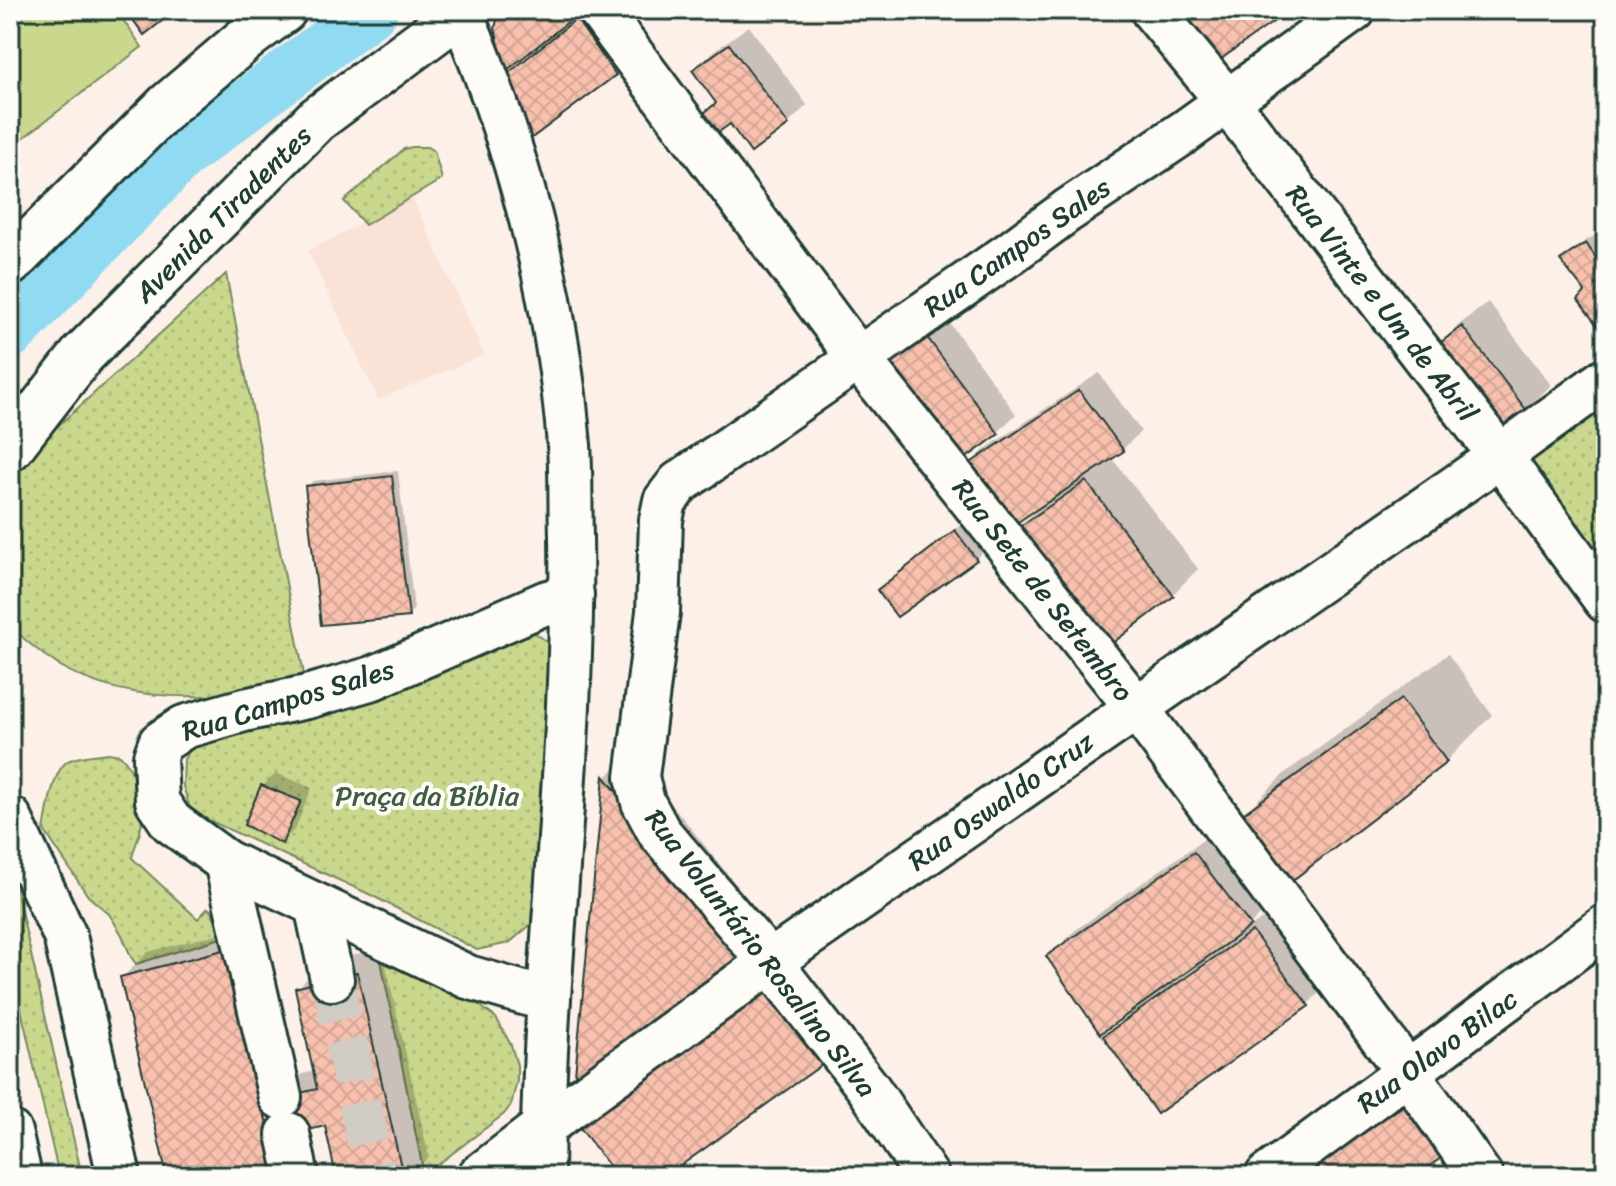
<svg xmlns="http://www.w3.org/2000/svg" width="1616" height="1186" font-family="Sriracha,sans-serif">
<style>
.built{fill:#fbe2d6}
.green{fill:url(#green-dots);stroke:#748a60;stroke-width:2}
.pitch{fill:#c9d88c;stroke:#748a60;stroke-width:2}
.shadow{fill:#0003}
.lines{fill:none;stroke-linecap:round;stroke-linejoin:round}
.river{stroke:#91dbf2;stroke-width:52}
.building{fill:url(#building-cross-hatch);stroke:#1f3d34;stroke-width:2}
.minor-tunnel{stroke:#d0ccc4;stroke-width:42;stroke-dasharray:42 21;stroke-linecap:butt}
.minor-casing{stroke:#1f3d34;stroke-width:48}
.major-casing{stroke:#1f3d34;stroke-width:50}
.minor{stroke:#fdfcf7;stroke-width:42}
.major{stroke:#fdfcf7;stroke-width:44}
.labels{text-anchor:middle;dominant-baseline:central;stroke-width:8;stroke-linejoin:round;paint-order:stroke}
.street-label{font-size:28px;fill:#1f3d34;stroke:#fdfcf7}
.park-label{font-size:28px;fill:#415c46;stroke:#fdfcf7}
</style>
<defs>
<pattern id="green-dots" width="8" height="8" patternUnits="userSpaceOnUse" patternTransform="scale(2)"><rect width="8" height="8" fill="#c9d88c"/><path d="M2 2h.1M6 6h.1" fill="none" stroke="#acba79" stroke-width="1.8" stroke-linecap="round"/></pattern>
<pattern id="building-cross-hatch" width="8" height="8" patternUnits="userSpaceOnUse" patternTransform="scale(2)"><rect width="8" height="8" fill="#f8c0ad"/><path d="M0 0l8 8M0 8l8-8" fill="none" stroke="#d4a695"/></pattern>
</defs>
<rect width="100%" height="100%" fill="#fcf0e8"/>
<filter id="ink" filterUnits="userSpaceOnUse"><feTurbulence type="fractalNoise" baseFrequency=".0125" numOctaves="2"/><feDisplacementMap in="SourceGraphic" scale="16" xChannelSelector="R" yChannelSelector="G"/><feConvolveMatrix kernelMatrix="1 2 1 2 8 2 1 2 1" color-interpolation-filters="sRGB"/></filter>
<g filter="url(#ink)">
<polygon class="built" points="412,197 484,355 378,400 308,251"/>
<g class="green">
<polygon points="412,147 427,147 434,151 442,179 365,225 344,201 404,149"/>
<path d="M226,274L306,685C220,698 117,711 44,655C28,642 20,638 10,620V490L19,461Z"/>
<polygon points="1606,392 1606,578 1517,456"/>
<polygon points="529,629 548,642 552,666 534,922 509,943 477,950 371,895 191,812 183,786 184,759 207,727"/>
<path d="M108,753L120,755C123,758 126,761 128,765C136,777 144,814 141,827C139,838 134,848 132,858L198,919L208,908L213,913L221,938L136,964L131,957L122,935L109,914L88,896L44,830C47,814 53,766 70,760C81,755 96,755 108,753Z"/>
<polygon points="10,867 11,867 82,1176 59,1176 10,961"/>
<polygon points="380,956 478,1004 496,1018 511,1045 517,1065 517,1081 511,1105 504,1114 424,1175"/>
</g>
<polygon class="pitch" points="10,10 116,10 142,47 10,148"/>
<g class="shadow">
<polygon points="507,10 578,10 568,21 570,23 586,10 634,54 615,73 530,137 509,75 536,48"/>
<polygon points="749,26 807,105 788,124 730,121 695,71 714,51"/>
<polygon points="1600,232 1606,242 1606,334 1587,292 1563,260 1576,247"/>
<polygon points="1488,302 1551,385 1526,410 1433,350 1459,325"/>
<polygon points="935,303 1016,414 997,433 881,348"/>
<polygon points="1099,373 1141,431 1122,450 1111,457 1198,569 1173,594 1103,649 1015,531 1038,509 966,468 985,449"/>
<polygon points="398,471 414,609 408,615 307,487 313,481"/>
<polygon points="969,519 988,546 976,559 880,590 892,577"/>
<polygon points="1448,654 1492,715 1446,761 1239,819 1285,773"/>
<polygon points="630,752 777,936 575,1090 606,777"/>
<polygon points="276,773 312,788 295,829 282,842 263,786"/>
<polygon points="1220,828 1275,900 1251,924 1252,926 1278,908 1333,979 1308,1004 1106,1036 1128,1015 1049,956 1074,931"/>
<polygon points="252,925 287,1078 315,1071 297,989 322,963 382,948 429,1157 410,1176 339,1176 327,1124 169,1176 122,978 148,952"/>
<polygon points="793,957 854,1032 829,1057 663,1176 619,1176"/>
<polygon points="1429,1083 1465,1131 1440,1156 1412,1176 1291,1176"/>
</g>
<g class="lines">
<polyline class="river" points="10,333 182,154 372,10"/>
</g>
<g class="building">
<polygon points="126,10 176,10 144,35"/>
<polygon points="505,10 570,10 574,17 505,72 495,28 498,16"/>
<polygon points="1175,10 1290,10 1207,69"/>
<polygon points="576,19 616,75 529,140 507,74"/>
<polygon points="729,44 789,125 751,153 730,124 719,132 704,113 716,103 692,70"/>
<polygon points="1586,243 1606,273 1606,337 1578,300 1585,292 1560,260"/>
<polygon points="915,321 999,434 962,461 878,348"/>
<polygon points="1462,326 1527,411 1495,434 1431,350"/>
<polygon points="1079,390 1124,451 1009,528 963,468"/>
<polygon points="392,476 409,617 321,625 305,486"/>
<polygon points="1086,481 1174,596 1102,651 1013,531"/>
<polygon points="955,530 977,560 897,617 877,590"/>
<polygon points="1401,699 1447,762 1285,886 1236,819"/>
<polygon points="604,776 753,962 573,1095"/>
<polygon points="261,785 301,801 282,844 244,825"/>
<polygon points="1194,852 1251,926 1100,1034 1046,956"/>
<polygon points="1252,931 1309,1006 1157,1114 1103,1036"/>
<polygon points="227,949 279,1176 167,1176 120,977"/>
<polygon points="357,972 403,1176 336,1176 325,1126 270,1139 262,1102 317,1089 295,988"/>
<polygon points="767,981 830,1059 666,1176 617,1176 574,1120"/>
<polygon points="1403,1106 1441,1158 1415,1176 1301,1176"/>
</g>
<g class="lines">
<polyline class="minor-tunnel" points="332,979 376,1176"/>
<g class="minor-casing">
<g id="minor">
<polyline points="599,10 859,359 1136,707 1408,1073 1481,1176"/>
<polyline points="1152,10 1227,101 1500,456 1606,601"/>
<path d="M461,12C519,151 557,295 569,445C571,475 570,505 571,536C575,750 544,962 542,1176"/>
<polyline points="10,818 65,936 119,1176"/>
<polyline points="226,862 280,1097"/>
<polyline points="316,905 332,979"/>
<polyline points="548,1000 468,977 226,862 171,822 157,801 155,757 160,743 184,727 244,710 307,697 373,678 545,603 572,595"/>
<polyline points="10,1132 20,1176"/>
<polyline points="288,1134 297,1176"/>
<polyline points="479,1176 543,1127 770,962 1500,456 1606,379"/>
<polyline points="927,1176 869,1089 770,962 659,832 643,802 637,777 658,612 661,520 665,501 679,483 1009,254 1067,211 1183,133 1354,10"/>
<polyline points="1267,1176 1606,926"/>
</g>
</g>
<g class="major-casing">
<g id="major">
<polyline points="10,263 168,105 249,36 284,10"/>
<polyline points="10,448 83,354 316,120 464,10"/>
</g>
</g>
<use href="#minor" class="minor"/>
<use href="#major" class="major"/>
</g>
</g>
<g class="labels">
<g class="street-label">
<text transform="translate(223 214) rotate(-45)">Avenida Tiradentes</text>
<text transform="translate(1017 247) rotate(-35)">Rua Campos Sales</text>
<text transform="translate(1382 303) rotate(52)">Rua Vinte e Um de Abril</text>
<text transform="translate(1043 590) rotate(52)">Rua Sete de Setembro</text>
<text transform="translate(288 700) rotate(-17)">Rua Campos Sales</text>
<text transform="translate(1001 801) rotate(-35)">Rua Oswaldo Cruz</text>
<text transform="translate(761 953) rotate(52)">Rua Voluntário Rosalino Silva</text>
<text transform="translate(1437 1051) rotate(-36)">Rua Olavo Bilac</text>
</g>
<g class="park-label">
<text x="427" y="795">Praça da Bíblia</text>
</g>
</g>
<rect width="1616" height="1186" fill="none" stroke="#fdfcf7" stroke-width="40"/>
<rect x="20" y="20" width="1576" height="1146" fill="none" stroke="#1f3d34" stroke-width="3" filter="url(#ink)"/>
</svg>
